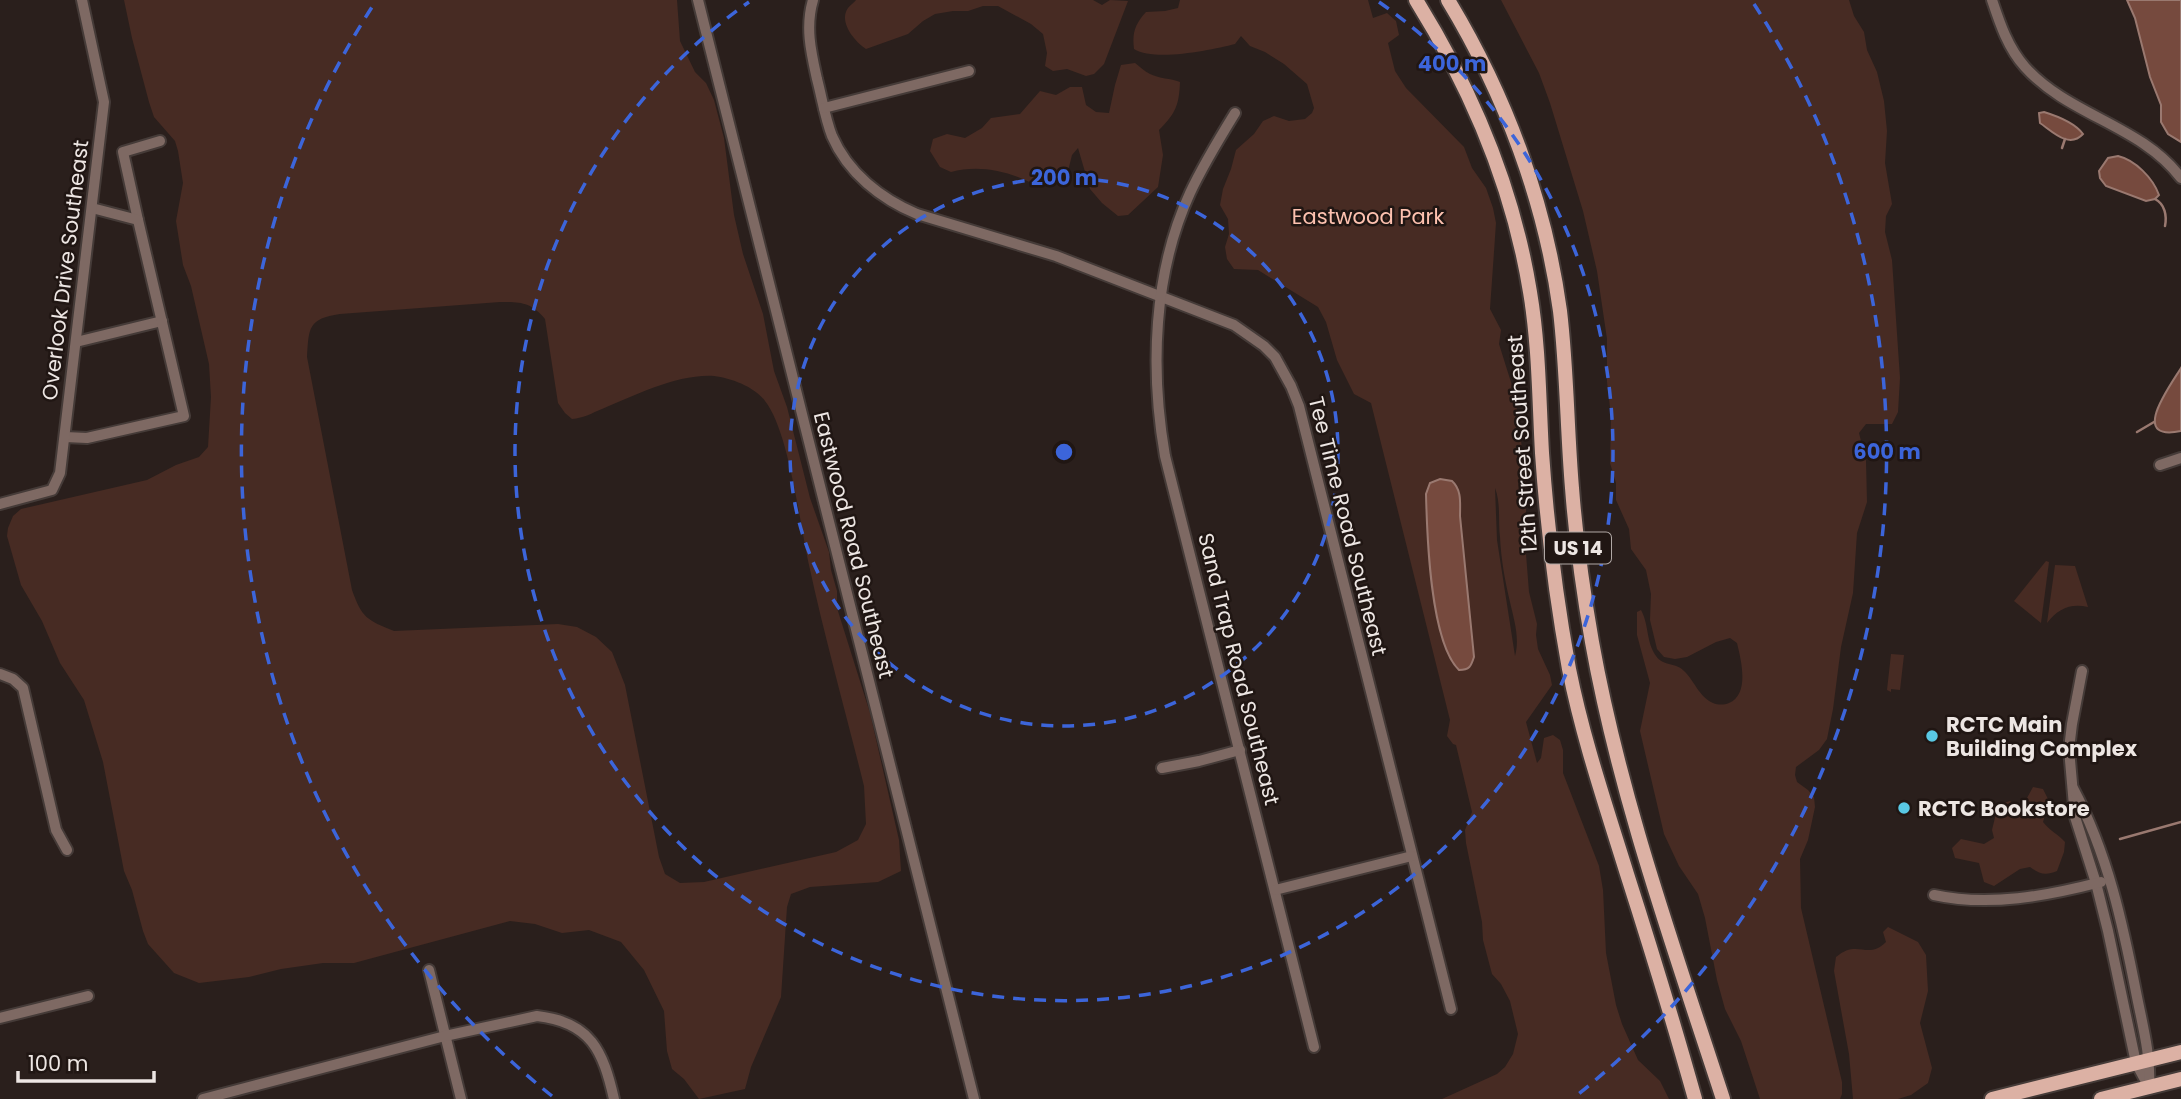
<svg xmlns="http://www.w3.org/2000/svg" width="2181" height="1099" font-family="Poppins,sans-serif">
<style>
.green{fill:#472b23;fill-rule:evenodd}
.water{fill:#764a3e;stroke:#9a7970;stroke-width:2}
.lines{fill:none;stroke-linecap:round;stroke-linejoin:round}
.stream{stroke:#9a7970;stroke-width:2.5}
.minor-casing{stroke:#453b38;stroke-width:14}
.major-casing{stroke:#453b38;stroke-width:18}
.minor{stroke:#7e6963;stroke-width:10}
.major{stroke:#dcb1a4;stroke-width:14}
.ring{fill:none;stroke:#3c65da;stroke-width:3.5;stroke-dasharray:12 9}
.poi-dot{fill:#59c8e4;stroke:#201613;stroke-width:2.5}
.labels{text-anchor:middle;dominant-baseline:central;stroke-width:5;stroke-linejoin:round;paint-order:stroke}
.shield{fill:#201613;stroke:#b0a8a5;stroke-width:2}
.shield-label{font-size:19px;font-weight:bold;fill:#ede6e3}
.park-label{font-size:21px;fill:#fdc1af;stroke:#201613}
.street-label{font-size:21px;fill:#ede6e3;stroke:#201613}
.poi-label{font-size:21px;font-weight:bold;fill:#ede6e3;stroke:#201613;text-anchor:start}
.centre{fill:#3c65da;stroke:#201613;stroke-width:3.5}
.ring-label{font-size:21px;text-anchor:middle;font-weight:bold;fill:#3c65da;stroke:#201613;stroke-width:5;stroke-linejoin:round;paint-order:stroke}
</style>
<rect width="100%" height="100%" fill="#2a1f1c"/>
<g class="green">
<path d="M124,0H677L680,41L695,72L706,83L714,100L724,138L734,215L743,254L763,314L774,371L787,407L810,498L829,552L831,570L837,591V608L870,713L899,840L901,871L878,882L810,887L791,894L787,907L781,997L751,1067L745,1089L699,1099L684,1079L672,1069L667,1051L664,1011L644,970L621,942L589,930L562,933L535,924L510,921L354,963H323L281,969L249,977L199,983L174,973L148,944L143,931L132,890L124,871L103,762L84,700L60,663L42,621L21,585L7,536L8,528L13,516L21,509L147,480L176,465L199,457L208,447L211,397L209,364L191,286L183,265L176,221L183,183L178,151L175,141L154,117L149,102L132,38ZM500,302C520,302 531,302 545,319L558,403L565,413L572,419C584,418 592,413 602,409C637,395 676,374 714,376C731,378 755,387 765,401C789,431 800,525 809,565C825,639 846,713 864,786L866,824L858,840L836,852L704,882L680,883L665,874L659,857L625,685L612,652L596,637L577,627L558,624L394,631C367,620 362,618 352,590L307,357C309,327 308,319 340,314Z"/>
<path d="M856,0H1093L1102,5L1110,0L1128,1L1104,64L1094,74L1086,76L1067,69L1053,71L1045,66L1047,53L1043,34L1031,24L998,6H983L968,11H953L935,14L923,21L908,34L866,49C855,42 838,22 848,8C850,5 854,3 856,0Z"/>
<path d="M1180,0H1368L1373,18L1387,13L1396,21L1399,35L1388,43L1395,71L1406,88L1464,147L1472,168L1486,188L1493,208L1496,223L1490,309L1501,330L1499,344L1515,395L1526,479V554L1529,592L1537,624L1536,635L1538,649L1550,675L1552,685L1526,722L1537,763L1541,758L1544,738L1553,735L1560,740L1563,750V773L1599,866L1603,890L1606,953L1616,1005L1622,1024L1638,1060L1660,1081L1669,1099H1442L1497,1074L1505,1067L1513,1054L1518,1034L1510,1001L1501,984L1492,974L1483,940L1482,922L1466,843L1465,830L1472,812L1456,745L1453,744L1447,736L1450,720L1371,403L1354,394L1337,360L1326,322L1318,307L1258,270L1234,269L1227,259L1225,247L1229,234L1228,219L1220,205L1223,189L1231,169L1236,150L1254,134L1263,121L1274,116L1289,121L1305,119L1312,113L1314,108L1307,84L1284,64L1265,52L1250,46L1241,36L1235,44C1211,50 1155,62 1134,49C1132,33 1135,24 1146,12L1165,11L1178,8ZM1495,488C1501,503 1498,522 1500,537C1501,559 1505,581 1510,602C1514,620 1520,638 1515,656L1497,540Z"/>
<path d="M1501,0H1849L1854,16L1864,32L1867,50L1877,72L1884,101L1887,131L1885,163L1892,204L1886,216L1885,232L1892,260L1900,378L1898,412L1892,424H1866L1859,433L1866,461L1867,502L1857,533L1853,593L1841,647L1833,709L1827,739L1819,750L1796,767L1795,775L1797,782L1808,790L1814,797L1815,807L1808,840L1800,859L1801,908L1842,1082V1094L1840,1099H1760L1741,1041L1725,1009L1717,980L1705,918L1698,894L1679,866L1664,834L1640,731L1650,683L1637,635V612L1641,610C1649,624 1646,642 1656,656C1664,667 1676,662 1684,671C1694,680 1699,697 1713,703C1718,705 1724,705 1729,703C1750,694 1741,660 1737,643L1730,638L1716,642L1687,657L1675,659L1664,657L1657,649L1650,620L1651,594L1646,570L1631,549L1629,529L1616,500V483L1610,463L1611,416L1607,382V339L1597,271L1583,211L1550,103L1539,73Z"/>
<path d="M1135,63C1139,66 1144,71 1150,74C1160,79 1170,78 1180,82C1179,105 1176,113 1159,130L1163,155L1158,187L1128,215L1118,216L1102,203L1090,189L1078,148L1072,155L1068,171L1055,179L1035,185C1010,171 979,164 951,172L940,167L930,151L933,139L947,134L965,138L982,128L991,118L1020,114L1040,91L1056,95L1070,87H1082L1086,105L1096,112L1109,113L1115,85L1121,65Z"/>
<polygon points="2046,561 2049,562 2041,623 2014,601"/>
<path d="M2055,565L2075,566L2088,607C2070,603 2058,609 2047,623Z"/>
<polygon points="1891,654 1904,655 1900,690 1891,689 1891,692 1887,690"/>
<path d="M2033,787L2043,789L2049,801L2043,822C2050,831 2058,834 2065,842L2064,852L2057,871C2045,876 2040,874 2030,867L2020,869L1994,886L1984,882L1979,863L1955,858L1952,848L1961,839L1984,844L1994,838L1992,830L1998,805L2010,801L2020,808L2027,806V798Z"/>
<path d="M1888,927L1918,942L1926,955L1928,991L1920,1023L1932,1068L1928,1083L1911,1095L1898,1099H1853L1849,1054L1834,971L1836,957C1858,938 1867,961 1886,942L1883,932Z"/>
</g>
<g class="water">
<polygon points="2127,0 2181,0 2181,142 2168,134 2161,122 2161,105 2150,77 2135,18"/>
<path d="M2044,112C2057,116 2075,123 2083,134C2069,149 2053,132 2040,123L2039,113Z"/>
<path d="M2118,156C2135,160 2153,178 2159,195L2155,199L2146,201L2106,186L2100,178L2099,171L2108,158Z"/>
<path d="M2181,368V431C2128,442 2170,386 2181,368Z"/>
<path d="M1440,479L1452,481C1462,490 1460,503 1460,516L1474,657C1471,666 1470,670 1459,670C1430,642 1427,535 1426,494L1430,483Z"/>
</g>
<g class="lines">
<g class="stream">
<polyline points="2062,148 2065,139"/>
<path d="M2155,199C2165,204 2167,216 2165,226"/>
<polyline points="2137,432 2154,422"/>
<polyline points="2120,839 2181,822"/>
</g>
<g class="minor-casing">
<g id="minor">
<polyline points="698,0 974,1099"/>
<path d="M813,0C805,27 811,52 817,79C822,98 825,118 832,136C848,173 881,199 917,214L1056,256L1234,325L1264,346L1275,357L1291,386L1299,406L1451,1009"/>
<path d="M1992,0C2000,24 2008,48 2025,67C2069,116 2141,125 2181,178"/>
<polyline points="824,108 969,71"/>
<path d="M1235,113C1219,139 1203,165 1190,193C1153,273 1150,370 1165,456L1314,1047"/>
<polyline points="138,220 123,152 160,141"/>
<polyline points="76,342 162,321"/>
<polyline points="65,437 87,438 184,416 138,220 92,208"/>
<polyline points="2160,465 2181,458"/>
<polyline points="0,504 52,490 60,473 104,102 82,0"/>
<polyline points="2082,671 2072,724 2069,749 2075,817 2096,883 2108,931 2136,1063 2149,1087"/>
<polyline points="0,674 13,679 23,688 56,830 67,850"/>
<polyline points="1162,768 1199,761 1240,750"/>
<path d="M2073,788C2108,854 2123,925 2137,997C2143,1027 2151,1057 2149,1087"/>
<polyline points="1275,890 1412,856"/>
<path d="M1934,895C1989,907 2047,896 2101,882"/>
<polyline points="429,970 461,1099"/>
<polyline points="0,1018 88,996"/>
<path d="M203,1099L445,1036L537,1016C591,1022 603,1051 614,1099"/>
</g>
</g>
<g class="major-casing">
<g id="major">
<path d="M1416,0C1472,90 1513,187 1530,292C1539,345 1539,399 1542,453C1547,525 1556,598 1569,669C1583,739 1606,806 1627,874C1651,949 1674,1024 1695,1099"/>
<path d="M1448,0C1505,94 1545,201 1560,311C1567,370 1567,429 1572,488C1576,540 1583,591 1592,642C1620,798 1674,948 1723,1099"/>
<polyline points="1992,1099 2181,1052"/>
<polyline points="2101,1099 2181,1079"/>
</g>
</g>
<use href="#minor" class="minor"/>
<use href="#major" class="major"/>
</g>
<g class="ring">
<circle cx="1064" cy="452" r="274"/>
<path d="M1379 2A549 549 0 1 1 749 2"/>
<path d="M552 1096A823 823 0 0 1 374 4M1754 4A823 823 0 0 1 1576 1096"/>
</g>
<g class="poi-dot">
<circle cx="1932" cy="736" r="7"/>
<circle cx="1904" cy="808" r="7"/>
</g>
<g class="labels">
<rect class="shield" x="1545" y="532.5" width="66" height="31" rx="5"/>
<g class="shield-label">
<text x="1578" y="548">US 14</text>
</g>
<g class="park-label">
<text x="1368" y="216">Eastwood Park</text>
</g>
<g class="street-label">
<text transform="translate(65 270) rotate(-83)">Overlook Drive Southeast</text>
<text transform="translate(1522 444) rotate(-94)">12th Street Southeast</text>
<text transform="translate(1348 526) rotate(76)">Tee Time Road Southeast</text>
<text transform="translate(854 545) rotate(76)">Eastwood Road Southeast</text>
<text transform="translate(1239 669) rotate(76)">Sand Trap Road Southeast</text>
</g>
<g class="poi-label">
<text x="1946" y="724">RCTC Main<tspan x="1946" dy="24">Building Complex</tspan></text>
<text x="1918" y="808">RCTC Bookstore</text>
</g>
</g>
<circle cx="1064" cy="452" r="10" class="centre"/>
<g class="ring-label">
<text x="1452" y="71">400 m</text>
<text x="1064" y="185">200 m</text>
<text x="1887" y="459">600 m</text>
</g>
<path d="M18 1071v10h136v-10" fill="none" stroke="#ede6e3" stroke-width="3.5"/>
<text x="28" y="1071" font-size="21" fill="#ede6e3" stroke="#201613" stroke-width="5" paint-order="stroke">100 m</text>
</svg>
